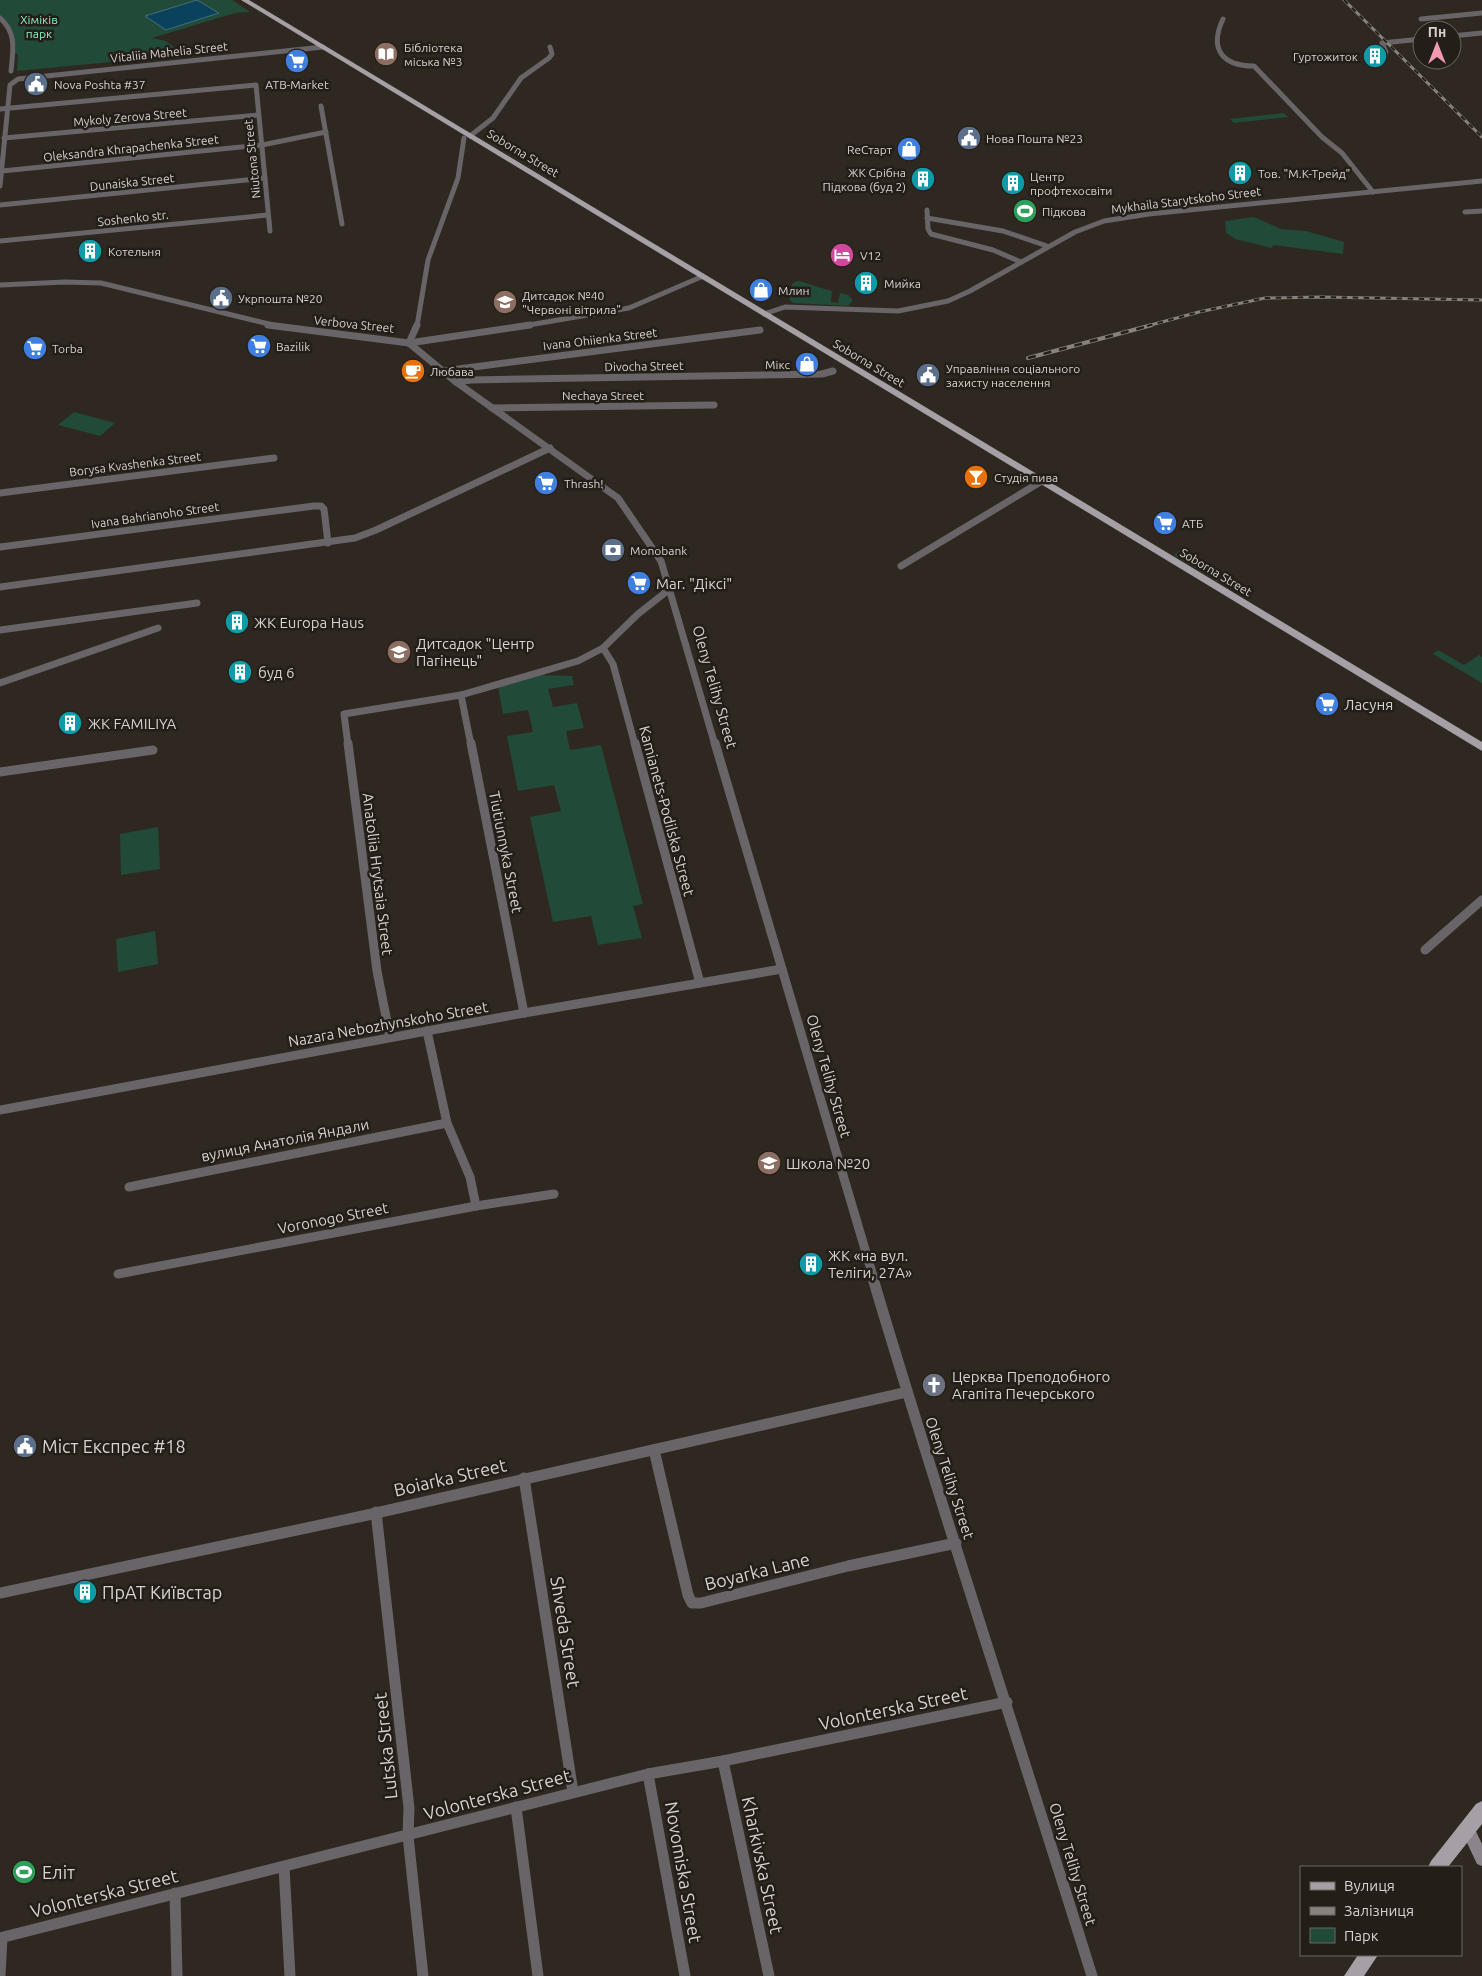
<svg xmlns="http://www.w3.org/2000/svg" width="1482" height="1976" font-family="Ubuntu,sans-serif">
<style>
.green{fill:#214a38}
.water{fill:#0a425b;stroke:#476d7e}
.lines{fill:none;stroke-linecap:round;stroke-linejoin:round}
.street-far3{stroke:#686467;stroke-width:5}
.street-far2{stroke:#686467;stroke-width:7}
.street-far1{stroke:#686467;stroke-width:9}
.street{stroke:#686467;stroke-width:11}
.secondary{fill:#8b858b;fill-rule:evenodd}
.primary{fill:#a69fa6;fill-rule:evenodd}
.rail-far1-casing{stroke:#87827d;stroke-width:3}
.rail-casing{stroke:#87827d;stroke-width:4}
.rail-far1{stroke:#241e18;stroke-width:2;stroke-dasharray:5.5;stroke-linecap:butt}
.rail{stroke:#241e18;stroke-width:2.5;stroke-dasharray:8;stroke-linecap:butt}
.labels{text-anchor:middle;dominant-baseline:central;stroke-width:5;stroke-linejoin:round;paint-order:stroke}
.far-park-label{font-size:12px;fill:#8befc0;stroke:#241e18}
.far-poi-label{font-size:12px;fill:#d6d2ce;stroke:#241e18;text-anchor:start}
.far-street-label{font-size:12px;fill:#d6d2ce;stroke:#241e18}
.poi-label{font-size:15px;fill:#d6d2ce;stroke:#241e18;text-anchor:start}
.street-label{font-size:15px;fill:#d6d2ce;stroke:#241e18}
.near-poi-label{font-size:18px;fill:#d6d2ce;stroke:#241e18;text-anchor:start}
.near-street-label{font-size:18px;fill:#d6d2ce;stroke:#241e18}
</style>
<rect width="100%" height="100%" fill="#2e2821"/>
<g class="green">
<path d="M0,0H232L250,12L235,13L152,38L166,41L184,55L17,71L18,54H13C14,37 15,29 0,18Z"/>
<polygon points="1284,113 1288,117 1234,123 1230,119"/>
<polygon points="1254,217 1281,229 1306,231 1344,242 1343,254 1273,245 1272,248 1235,239 1226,233 1225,221"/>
<path d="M797,281C803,281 822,289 832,291L831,302L838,303L840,293L848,295L853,300L848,306L793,303L789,299L792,284Z"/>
<polygon points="74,412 115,423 100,436 58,425"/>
<polygon points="1181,550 1226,576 1218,582 1174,555"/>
<polygon points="1438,650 1464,665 1479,655 1482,657 1482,683 1433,654"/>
<polygon points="539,675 572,676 574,685 548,689 553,707 577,703 584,728 566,731 570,750 601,745 643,904 633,906 642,938 598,945 591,916 553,922 530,817 561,811 554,785 518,791 507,736 533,732 528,710 503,714 498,687"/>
<polygon points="158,827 160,869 121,875 120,834"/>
<polygon points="155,931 158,964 118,972 116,939"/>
</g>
<polygon class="water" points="197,0 219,13 166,30 145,16"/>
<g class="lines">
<g class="street-far3">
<path d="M0,18C17,33 13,50 11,71"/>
<path d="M1223,19C1209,49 1222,66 1254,66L1322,137L1342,153L1373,192"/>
<polyline points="1421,19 1482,13"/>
<polyline points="1452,36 1482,33"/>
<polyline points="1383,59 1386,52 1382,43 1422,39"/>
<polyline points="321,106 342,224"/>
<polyline points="0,109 256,85 270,231"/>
<polyline points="470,136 493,118 521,78 549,58 552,54 550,47"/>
<polyline points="4,138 258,115"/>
<polyline points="2,171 262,145 326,132"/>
<polyline points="0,186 10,85 18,79 323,47"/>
<polyline points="0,205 265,178"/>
<polyline points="927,210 928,229 931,234 993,250 1021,262"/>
<polyline points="1465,212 1482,211"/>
<polyline points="927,218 1003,231 1047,246"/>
<polyline points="0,241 268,215"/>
<polyline points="0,285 65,282 101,283 277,326"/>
<polyline points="764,314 785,307 898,311 948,301 970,291 1075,232 1104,221 1149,214 1482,181"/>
<polyline points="417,326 428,260 458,178 464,138"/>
<polyline points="523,326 629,308 701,277"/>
</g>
<g class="street-far2">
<polyline points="268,325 409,343 530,325"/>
<polyline points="409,343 456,382 618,498 661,561 715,745"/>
<polyline points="409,343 417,325"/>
<polyline points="443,371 760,330"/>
<polyline points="456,382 471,380 822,374 833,371"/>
<polyline points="492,408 714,405"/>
<polyline points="0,493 274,458"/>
<polyline points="0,547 314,506 321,506 324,509 328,543"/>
<polyline points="901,566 1042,481"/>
<polyline points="0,587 355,538 376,530 550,448"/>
<polyline points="0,630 197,603"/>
<polyline points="603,648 613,664 635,745"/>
<polyline points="0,683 158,628"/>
<polyline points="461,695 471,745"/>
<polyline points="348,745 344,714 461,695 578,661 603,648 638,614 671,588"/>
</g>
<g class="street-far1">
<polyline points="348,743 377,971 390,1037"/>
<polyline points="471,743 524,1013"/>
<polyline points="635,743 700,983"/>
<polyline points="715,743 875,1283"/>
<polyline points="0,772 153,750"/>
<polyline points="1425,950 1482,900"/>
<polyline points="427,1031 447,1123 470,1177 476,1206"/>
<polyline points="0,1110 524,1013 782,969"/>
<polyline points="129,1187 447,1123"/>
<polyline points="118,1274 476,1206 554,1194"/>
</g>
<g class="street">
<path d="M874,1282C943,1514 1020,1745 1092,1976"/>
<polyline points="654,1450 688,1595 692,1603 701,1603 848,1566 956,1543"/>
<polyline points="524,1478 573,1792"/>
<polyline points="376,1512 409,1808 408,1836 423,1976"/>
<polyline points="0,1593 363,1516 907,1392"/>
<polyline points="723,1761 769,1976"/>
<polyline points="648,1774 685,1976"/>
<polyline points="516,1807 538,1976"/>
<polyline points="284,1867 290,1976"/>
<polyline points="175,1893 177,1976"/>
<polyline points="0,1938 648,1774 723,1761 1007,1702"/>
<polyline points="0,1976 2,1938"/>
</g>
<polygon class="secondary" points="1468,1823 1473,1825 1482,1844 1482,1866 1477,1864 1461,1830 1463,1825"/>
<g class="primary">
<polygon points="241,0 249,0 1482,742 1482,751"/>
<polygon points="1482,1801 1482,1824 1448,1867 1428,1867 1431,1861 1476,1804"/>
<polygon points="1358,1955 1378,1955 1364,1976 1344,1976"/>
</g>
<g class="rail-far1-casing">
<g id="rail-far1">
<polyline points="1344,0 1482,137"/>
<polyline points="1147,326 1199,312 1265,298 1321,297 1482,300"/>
</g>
</g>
<g class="rail-casing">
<polyline id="rail" points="1028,358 1152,325"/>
</g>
<use href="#rail-far1" class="rail-far1"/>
<use href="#rail" class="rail"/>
</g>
<defs>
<g id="library-disc" transform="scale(1.25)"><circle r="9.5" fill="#8d6e63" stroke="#241e18"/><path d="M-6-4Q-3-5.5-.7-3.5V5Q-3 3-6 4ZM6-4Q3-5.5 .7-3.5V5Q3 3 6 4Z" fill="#fff"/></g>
<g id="building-disc" transform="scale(1.25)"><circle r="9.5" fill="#0f9aa8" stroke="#241e18"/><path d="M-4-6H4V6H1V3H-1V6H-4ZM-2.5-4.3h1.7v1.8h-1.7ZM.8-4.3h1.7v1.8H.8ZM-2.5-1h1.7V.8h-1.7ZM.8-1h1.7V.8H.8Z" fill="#fff"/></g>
<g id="supermarket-disc" transform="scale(1.25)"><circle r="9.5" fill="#3f7fe0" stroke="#241e18"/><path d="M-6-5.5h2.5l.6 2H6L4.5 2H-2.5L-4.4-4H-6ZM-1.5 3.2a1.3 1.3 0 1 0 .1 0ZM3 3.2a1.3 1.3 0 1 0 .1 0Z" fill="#fff"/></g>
<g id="civic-disc" transform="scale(1.25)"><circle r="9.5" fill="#5c6f8a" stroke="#241e18"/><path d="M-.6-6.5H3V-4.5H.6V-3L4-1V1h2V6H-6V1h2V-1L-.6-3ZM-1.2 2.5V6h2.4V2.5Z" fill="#fff"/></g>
<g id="shop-disc" transform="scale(1.25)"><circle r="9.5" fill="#3f7fe0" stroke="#241e18"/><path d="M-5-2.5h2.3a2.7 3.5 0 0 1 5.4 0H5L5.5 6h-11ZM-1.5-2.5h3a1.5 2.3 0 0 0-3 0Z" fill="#fff"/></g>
<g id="stadium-disc" transform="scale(1.25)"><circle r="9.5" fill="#2e9e5b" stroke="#241e18"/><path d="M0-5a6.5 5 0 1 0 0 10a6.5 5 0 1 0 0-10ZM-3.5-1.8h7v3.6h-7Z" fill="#fff"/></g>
<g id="hotel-disc" transform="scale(1.25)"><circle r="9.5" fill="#d1479c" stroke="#241e18"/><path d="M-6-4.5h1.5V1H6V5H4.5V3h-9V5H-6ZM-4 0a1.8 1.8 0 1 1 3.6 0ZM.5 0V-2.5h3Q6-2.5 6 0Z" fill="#fff"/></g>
<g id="school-disc" transform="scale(1.25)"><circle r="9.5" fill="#8d6e63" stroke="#241e18"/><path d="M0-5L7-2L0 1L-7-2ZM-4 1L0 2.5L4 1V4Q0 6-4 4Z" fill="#fff"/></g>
<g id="cafe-disc" transform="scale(1.25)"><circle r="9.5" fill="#e8710a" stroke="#241e18"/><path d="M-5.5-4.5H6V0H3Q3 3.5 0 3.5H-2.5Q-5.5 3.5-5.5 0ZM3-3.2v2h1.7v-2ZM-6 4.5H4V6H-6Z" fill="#fff"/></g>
<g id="bar-disc" transform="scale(1.25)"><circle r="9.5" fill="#e8710a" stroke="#241e18"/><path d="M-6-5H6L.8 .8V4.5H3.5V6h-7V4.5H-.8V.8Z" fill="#fff"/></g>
<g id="bank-disc" transform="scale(1.25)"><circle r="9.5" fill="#5c6f8a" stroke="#241e18"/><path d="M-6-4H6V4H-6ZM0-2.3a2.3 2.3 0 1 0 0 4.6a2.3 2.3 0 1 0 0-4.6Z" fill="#fff"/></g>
<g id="church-disc" transform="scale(1.25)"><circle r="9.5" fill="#6b7280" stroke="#241e18"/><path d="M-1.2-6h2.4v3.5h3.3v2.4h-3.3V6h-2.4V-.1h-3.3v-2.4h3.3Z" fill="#fff"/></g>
</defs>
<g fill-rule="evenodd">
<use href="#library-disc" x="386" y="54"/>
<use href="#building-disc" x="1375" y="56"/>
<use href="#supermarket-disc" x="297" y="61"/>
<use href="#civic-disc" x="36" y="84"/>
<use href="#civic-disc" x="969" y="138"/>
<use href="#shop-disc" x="909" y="149"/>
<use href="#building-disc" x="1240" y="173"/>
<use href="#building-disc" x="923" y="179"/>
<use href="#building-disc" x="1013" y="183"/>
<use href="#stadium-disc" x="1025" y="211"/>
<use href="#building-disc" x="90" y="251"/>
<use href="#hotel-disc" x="842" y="255"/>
<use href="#building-disc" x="866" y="283"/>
<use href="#shop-disc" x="761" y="290"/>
<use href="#civic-disc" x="221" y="298"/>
<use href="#school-disc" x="505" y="302"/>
<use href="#supermarket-disc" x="259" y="346"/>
<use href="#supermarket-disc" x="35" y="348"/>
<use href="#shop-disc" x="807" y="364"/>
<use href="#cafe-disc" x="413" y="371"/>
<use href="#civic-disc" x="928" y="375"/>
<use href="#bar-disc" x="976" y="477"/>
<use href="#supermarket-disc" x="546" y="483"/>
<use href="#supermarket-disc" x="1165" y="523"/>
<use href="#bank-disc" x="613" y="550"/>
<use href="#supermarket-disc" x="639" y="583"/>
<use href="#building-disc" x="237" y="622"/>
<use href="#school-disc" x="399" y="652"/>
<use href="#building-disc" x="240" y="672"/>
<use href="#supermarket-disc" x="1327" y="704"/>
<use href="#building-disc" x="70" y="723"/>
<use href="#school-disc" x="769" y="1163"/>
<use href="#building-disc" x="811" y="1264"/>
<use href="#church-disc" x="934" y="1385"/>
<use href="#civic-disc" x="25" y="1446"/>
<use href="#building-disc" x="85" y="1592"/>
<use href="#stadium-disc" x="24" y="1872"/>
</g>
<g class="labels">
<g class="far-park-label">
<text x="39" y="19">Хіміків<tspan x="39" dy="14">парк</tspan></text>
</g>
<g class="far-poi-label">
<text x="404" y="47">Бібліотека<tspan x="404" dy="14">міська №3</tspan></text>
<text x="1358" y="56" text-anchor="end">Гуртожиток</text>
<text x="54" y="84">Nova Poshta #37</text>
<text x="297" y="84" text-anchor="middle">ATB-Market</text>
<text x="986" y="138">Нова Пошта №23</text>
<text x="892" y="149" text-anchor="end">ReСтарт</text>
<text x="906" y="172" text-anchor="end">ЖК Срібна<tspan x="906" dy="14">Підкова (буд 2)</tspan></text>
<text x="1258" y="173">Тов. "М.К-Трейд"</text>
<text x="1030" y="176">Центр<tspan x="1030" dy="14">профтехосвіти</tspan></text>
<text x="1042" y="211">Підкова</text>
<text x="108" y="251">Котельня</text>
<text x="860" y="255">V12</text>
<text x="884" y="283">Мийка</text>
<text x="778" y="290">Млин</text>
<text x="522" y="295">Дитсадок №40<tspan x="522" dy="14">"Червоні вітрила"</tspan></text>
<text x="238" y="298">Укрпошта №20</text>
<text x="276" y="346">Bazilik</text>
<text x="52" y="348">Torba</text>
<text x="790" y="364" text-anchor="end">Мікс</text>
<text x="946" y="368">Управління соціального<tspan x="946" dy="14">захисту населення</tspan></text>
<text x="430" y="371">Любава</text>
<text x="994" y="477">Студія пива</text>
<text x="564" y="483">Thrash!</text>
<text x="1182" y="523">АТБ</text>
<text x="630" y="550">Monobank</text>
</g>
<g class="far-street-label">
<text transform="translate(169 52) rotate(-6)">Vitaliia Mahelia Street</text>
<text transform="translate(130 117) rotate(-5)">Mykoly Zerova Street</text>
<text transform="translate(131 148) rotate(-6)">Oleksandra Khrapachenka Street</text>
<text transform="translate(523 153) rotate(31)">Soborna Street</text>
<text transform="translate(252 159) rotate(-96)">Niutona Street</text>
<text transform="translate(132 182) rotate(-6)">Dunaiska Street</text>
<text transform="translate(1186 200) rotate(-7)">Mykhaila Starytskoho Street</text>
<text transform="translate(133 218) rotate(-6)">Soshenko str.</text>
<text transform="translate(354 324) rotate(6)">Verbova Street</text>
<text transform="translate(600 339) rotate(-7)">Ivana Ohiienka Street</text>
<text transform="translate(869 363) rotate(31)">Soborna Street</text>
<text transform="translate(644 366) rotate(-1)">Divocha Street</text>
<text x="603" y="395">Nechaya Street</text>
<text transform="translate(135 464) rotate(-7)">Borysa Kvashenka Street</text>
<text transform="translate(155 515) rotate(-8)">Ivana Bahrianoho Street</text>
<text transform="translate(1216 572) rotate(31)">Soborna Street</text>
</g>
<g class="poi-label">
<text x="656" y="583">Маг. "Діксі"</text>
<text x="254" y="622">ЖК Europa Haus</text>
<text x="416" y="643">Дитсадок "Центр<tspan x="416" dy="17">Пагінець"</tspan></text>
<text x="258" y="672">буд 6</text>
<text x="1344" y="704">Ласуня</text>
<text x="88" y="723">ЖК FAMILIYA</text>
<text x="786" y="1163">Школа №20</text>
<text x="828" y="1255">ЖК «на вул.<tspan x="828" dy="17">Теліги, 27А»</tspan></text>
<text x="952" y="1376">Церква Преподобного<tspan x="952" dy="17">Агапіта Печерського</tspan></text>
</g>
<g class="street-label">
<text transform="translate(715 687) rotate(74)">Oleny Telihy Street</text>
<text transform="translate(667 811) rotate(75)">Kamianets-Podilska Street</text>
<text transform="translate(506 852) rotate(79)">Tiutiunnyka Street</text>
<text transform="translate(378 874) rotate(83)">Anatoliia Hrytsaia Street</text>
<text transform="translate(388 1024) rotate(-10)">Nazara Nebozhynskoho Street</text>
<text transform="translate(829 1076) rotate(74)">Oleny Telihy Street</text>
<text transform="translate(285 1140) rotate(-11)">вулиця Анатолія Яндали</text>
<text transform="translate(333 1218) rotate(-11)">Voronogo Street</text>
<text transform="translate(950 1478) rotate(72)">Oleny Telihy Street</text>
<text transform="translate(1073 1864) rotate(73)">Oleny Telihy Street</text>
</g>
<g class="near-poi-label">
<text x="42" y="1446">Міст Експрес #18</text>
<text x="102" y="1592">ПрАТ Київстар</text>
<text x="42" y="1872">Еліт</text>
</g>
<g class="near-street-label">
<text transform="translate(450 1477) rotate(-13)">Boiarka Street</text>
<text transform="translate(757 1571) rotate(-14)">Boyarka Lane</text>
<text transform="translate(566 1632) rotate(81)">Shveda Street</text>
<text transform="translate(893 1708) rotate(-12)">Volonterska Street</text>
<text transform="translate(385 1746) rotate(-96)">Lutska Street</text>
<text transform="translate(497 1794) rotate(-15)">Volonterska Street</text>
<text transform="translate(763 1865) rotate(78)">Kharkivska Street</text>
<text transform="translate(684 1872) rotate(80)">Novomiska Street</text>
<text transform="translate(104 1893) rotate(-14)">Volonterska Street</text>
</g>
</g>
<rect x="1300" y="1866" width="162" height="90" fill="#241e18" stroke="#6b6661"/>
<rect x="1310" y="1882" width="25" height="8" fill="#a69fa6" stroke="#6b6661"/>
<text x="1344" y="1891" font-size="15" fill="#d6d2ce">Вулиця</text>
<rect x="1310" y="1907" width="25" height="8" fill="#87827d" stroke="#6b6661"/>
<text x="1344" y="1916" font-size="15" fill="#d6d2ce">Залізниця</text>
<rect x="1310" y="1928" width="25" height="15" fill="#214a38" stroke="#6b6661"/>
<text x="1344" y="1941" font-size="15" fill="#d6d2ce">Парк</text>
<g transform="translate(1437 45)"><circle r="24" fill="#241e18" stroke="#6b6661"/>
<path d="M0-4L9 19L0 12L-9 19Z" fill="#f19ab1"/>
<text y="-8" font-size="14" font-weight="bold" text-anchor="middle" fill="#d6d2ce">Пн</text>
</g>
</svg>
